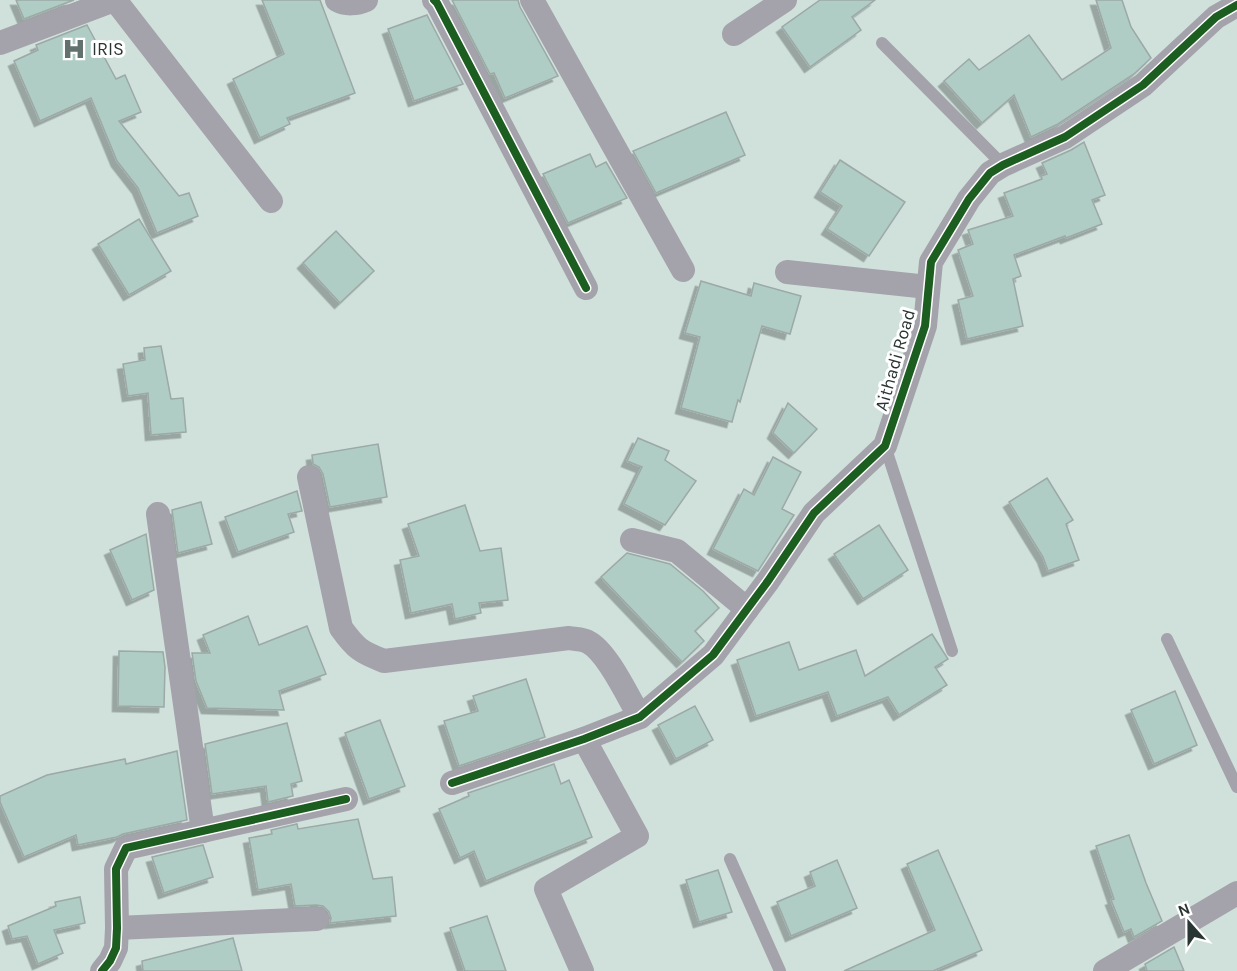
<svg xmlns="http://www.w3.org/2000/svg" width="1237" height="971" font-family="Karla,sans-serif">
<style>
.building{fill:#afccc5;stroke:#9ca9a6;stroke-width:1.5;filter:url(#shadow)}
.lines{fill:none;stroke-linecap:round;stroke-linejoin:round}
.lane{stroke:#a4a2aa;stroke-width:12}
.street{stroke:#a4a2aa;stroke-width:24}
.cycleway-casing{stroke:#fff;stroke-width:11}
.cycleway{stroke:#1b5e20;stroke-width:8}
.labels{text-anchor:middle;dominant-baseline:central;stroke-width:6;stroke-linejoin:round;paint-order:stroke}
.poi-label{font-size:18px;fill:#293532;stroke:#fff;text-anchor:start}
.street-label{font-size:18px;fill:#293532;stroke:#fff}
</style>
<defs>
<filter id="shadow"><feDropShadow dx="-5.5" dy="5.5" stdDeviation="0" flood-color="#0004"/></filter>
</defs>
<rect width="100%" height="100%" fill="#d0e1dc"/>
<g class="building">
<polygon points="16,0 74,0 24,19"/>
<polygon points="262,0 320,0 355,93 287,118 290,124 260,138 233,79 284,54"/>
<polygon points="452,0 518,0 520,7 558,76 505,98 494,73 490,74"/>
<polygon points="820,0 875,0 852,17 861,30 810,67 782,27"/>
<polygon points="1096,0 1122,0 1131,27 1151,58 1134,74 1058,124 1031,137 1014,95 982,123 944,81 969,59 979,70 1029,35 1062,80 1111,48"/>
<polygon points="427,15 463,84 414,101 388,29"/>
<polygon points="87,25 116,79 125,75 141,112 119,121 179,196 189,193 198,216 157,233 138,188 117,161 91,98 40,121 14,61 38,50 36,45"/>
<polygon points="726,112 745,155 656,193 633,151"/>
<polygon points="1084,142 1105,195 1092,200 1102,224 1066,238 1065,236 1014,255 1021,276 1013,279 1023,326 967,339 958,300 973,296 958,250 973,244 968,230 1013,216 1004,193 1042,179 1041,176 1047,174 1042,163 1071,150"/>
<polygon points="590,154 596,167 606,162 627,198 568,223 543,174"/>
<polygon points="840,160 905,202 869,256 827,229 842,206 820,192"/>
<polygon points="139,219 171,271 129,295 98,244"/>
<polygon points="336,231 374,271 340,303 303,263"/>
<polygon points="701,281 751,296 754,283 801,296 790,334 762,326 740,402 738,400 732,422 681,408 700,337 685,333"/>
<polygon points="161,346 171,399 183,398 186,432 151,435 148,393 128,396 123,364 145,360 144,348"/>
<polygon points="788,403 817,429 794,453 773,433"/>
<polygon points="638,438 669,451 665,460 696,481 665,525 624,504 642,467 627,461"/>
<polygon points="378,444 387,497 330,507 323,474 319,467 313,464 312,455"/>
<polygon points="773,457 801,472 782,509 794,515 758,571 713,549 744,489 754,495"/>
<polygon points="1047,478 1073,520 1066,524 1079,560 1048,571 1043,557 1009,502"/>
<polygon points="297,491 302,511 288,514 294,532 238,552 225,517"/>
<polygon points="201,502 212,544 178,553 172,510"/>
<polygon points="465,505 480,551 501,548 508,600 479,603 481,613 455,619 452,604 411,613 400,560 419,556 408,524"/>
<polygon points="879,525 908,570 863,599 834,554"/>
<polygon points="146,534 154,590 132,600 110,550"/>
<polygon points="627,553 670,564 703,591 719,608 695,631 704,641 682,662 601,577"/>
<polygon points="248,616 259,645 307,626 326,674 279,691 284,710 207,708 196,681 192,653 210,653 203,635"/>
<polygon points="932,634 948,659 935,667 947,685 899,715 888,697 837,716 828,692 756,716 737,660 789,642 799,670 856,650 865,676"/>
<polygon points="119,651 163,652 165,667 164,707 118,706"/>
<polygon points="526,679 545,737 459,766 444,721 478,711 473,696"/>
<polygon points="1175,691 1197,745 1154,764 1131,710"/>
<polygon points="695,706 713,740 676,759 658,725"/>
<polygon points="380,720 405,786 369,799 345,733"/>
<polygon points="287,723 302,781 291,784 293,796 268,802 266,786 212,794 205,744"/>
<polygon points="177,751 187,820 123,834 117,837 78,845 76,835 24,857 0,802 0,796 47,775 125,759 126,764"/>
<polygon points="554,764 561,784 569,780 592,837 486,881 474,851 460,858 439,809 469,796 468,793"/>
<polygon points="358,819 373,879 392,877 396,916 330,923 331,918 329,912 323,906 316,905 295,906 291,884 258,890 249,838 272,834 271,830 297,824 298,829"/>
<polygon points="1129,835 1146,883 1162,921 1134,937 1131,929 1124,932 1111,900 1114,899 1096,846"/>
<polygon points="203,845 213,877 164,893 152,857"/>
<polygon points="938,850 982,950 933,971 844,971 935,930 907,864"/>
<polygon points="837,860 857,908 791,936 777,902 815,886 810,872"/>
<polygon points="718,870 732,912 699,922 686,880"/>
<polygon points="80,897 85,923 54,930 63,953 38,964 27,936 12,939 8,926 56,906 55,902"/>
<polygon points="487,916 506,971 465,971 450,928"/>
<polygon points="233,938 242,971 143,971 142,961"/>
<polygon points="1174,947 1184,971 1147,971 1145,964"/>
</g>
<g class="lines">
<g class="lane">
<polyline points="882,43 1003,165"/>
<polyline points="885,446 952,651"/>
<polyline points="1167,639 1237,787"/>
<polyline points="730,859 780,971"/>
</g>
<g class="street">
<polyline points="115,0 271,201"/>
<path d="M337,0C346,5 357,4 366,0"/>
<polyline points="434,0 437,3 586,288"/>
<polyline points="532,0 683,270"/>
<polyline points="734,34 785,0"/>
<polyline points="0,43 114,0"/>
<polyline points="787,272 928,287"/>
<path d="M309,477L341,628C356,649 361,652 384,661L569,638C574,639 583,639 588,642C607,651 629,699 640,717"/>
<polyline points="158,514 203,831"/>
<polyline points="632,540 677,551 747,609"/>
<polyline points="452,783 584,739 640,717 713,655 768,581 814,513 885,446 925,326 931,262 969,199 990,173 1003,165 1065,137 1143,85 1216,17 1237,5"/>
<polyline points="117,928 317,919"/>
<polyline points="102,971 110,961 116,948 117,928 116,869 126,848 346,799"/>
<polyline points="582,971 546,889 637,836 584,739"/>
<polyline points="1105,971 1237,893"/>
</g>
<g class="cycleway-casing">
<g id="cycleway">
<polyline points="434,0 437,3 586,288"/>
<polyline points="452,783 584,739 640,717 713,655 768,581 814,513 885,446 925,326 931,262 969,199 990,173 1003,165 1065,137 1143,85 1216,17 1237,5"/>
<polyline points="102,971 110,961 116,948 117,928 116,869 126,848 346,799"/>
</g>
</g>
<use href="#cycleway" class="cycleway"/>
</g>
<defs>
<g id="hospital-bare" transform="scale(1.8)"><path d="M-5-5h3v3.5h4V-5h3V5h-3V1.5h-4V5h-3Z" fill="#63716e" stroke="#fff" stroke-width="2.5" paint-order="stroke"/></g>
</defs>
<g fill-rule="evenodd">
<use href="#hospital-bare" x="74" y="49"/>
</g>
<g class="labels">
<g class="poi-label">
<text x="92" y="49">IRIS</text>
</g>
<g class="street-label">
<text transform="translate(895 360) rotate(-74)">Aithadi Road</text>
</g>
</g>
<g transform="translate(1189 923) rotate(339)" stroke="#ffffff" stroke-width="4.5" paint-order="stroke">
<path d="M0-4.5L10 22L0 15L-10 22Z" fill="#293532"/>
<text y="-9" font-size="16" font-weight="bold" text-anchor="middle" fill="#293532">N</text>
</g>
</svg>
